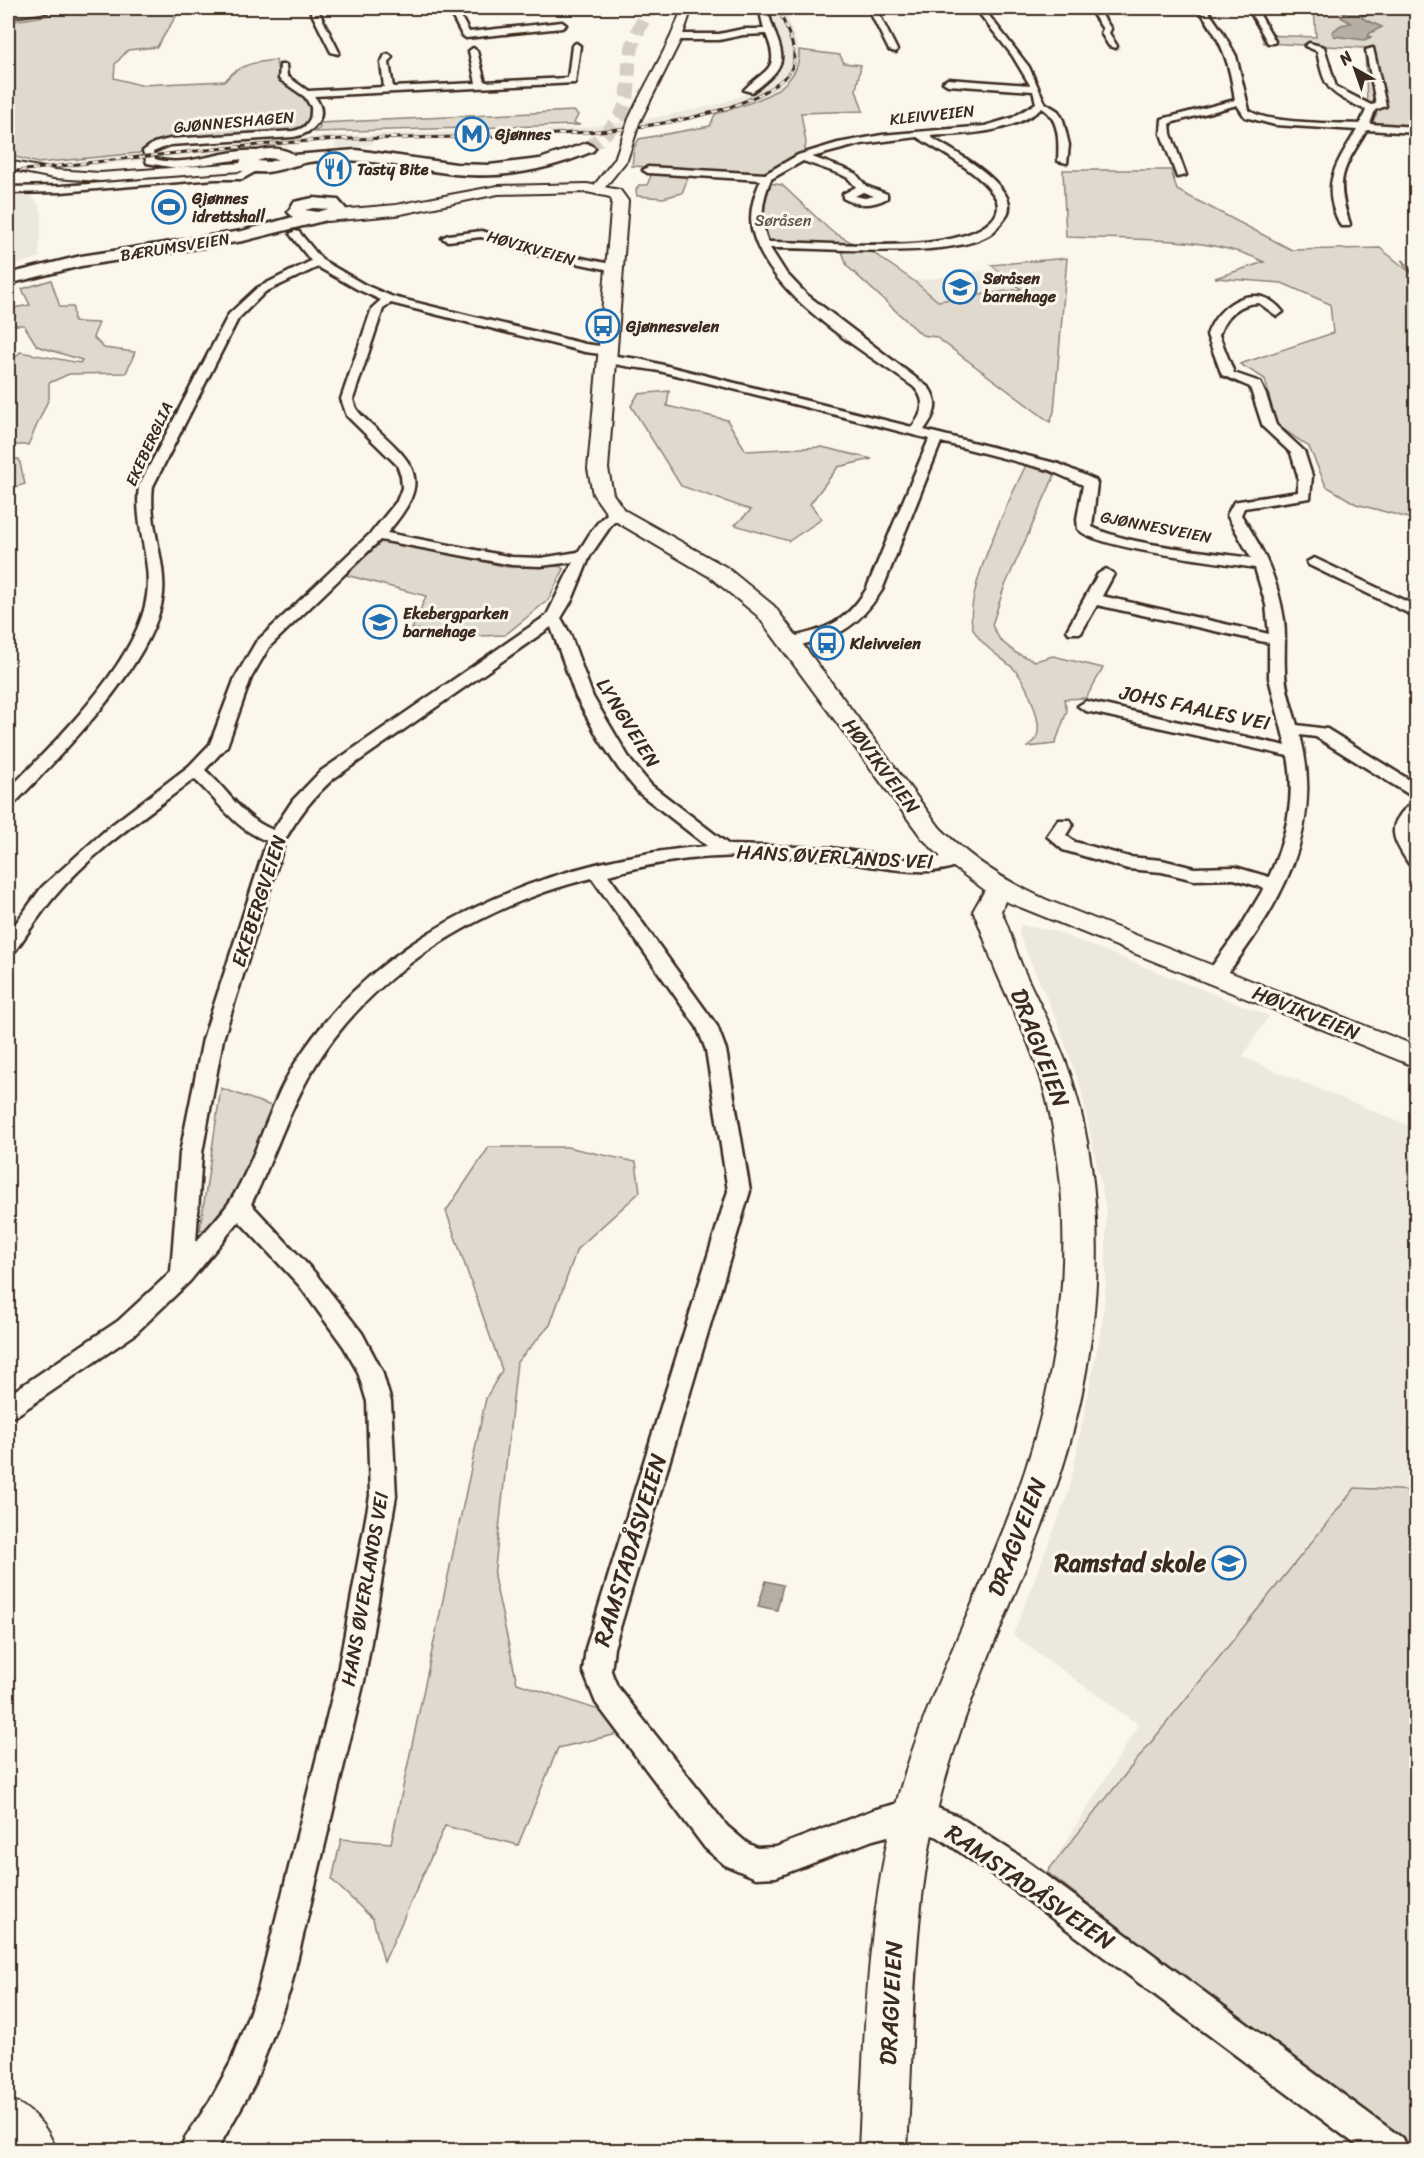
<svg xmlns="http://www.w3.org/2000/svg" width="1424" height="2158" font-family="Sriracha,sans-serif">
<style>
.built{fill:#ede8dd}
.green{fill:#dfd9ce;stroke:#8d8276;stroke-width:1.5}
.water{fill:#b6aea2;stroke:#85796d;stroke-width:1.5}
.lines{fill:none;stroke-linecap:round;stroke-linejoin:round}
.stream{stroke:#85796d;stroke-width:3}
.primary-tunnel{stroke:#d5cec3;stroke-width:14;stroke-dasharray:14 8;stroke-linecap:butt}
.minor-casing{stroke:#3b2a1e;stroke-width:5}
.tertiary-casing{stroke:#3b2a1e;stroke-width:4}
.secondary-casing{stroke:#3b2a1e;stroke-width:4}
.primary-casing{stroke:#3b2a1e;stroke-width:5}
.minor{fill:#fbf7ec;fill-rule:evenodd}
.tertiary{fill:#fbf7ec;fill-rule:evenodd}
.secondary{fill:#fbf7ec;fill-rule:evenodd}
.primary{fill:#fbf7ec;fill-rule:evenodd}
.rail-casing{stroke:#3b2a1e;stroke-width:3}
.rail{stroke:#fbf7ec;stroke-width:2;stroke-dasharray:6;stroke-linecap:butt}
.tertiary-bridge-casing{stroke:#3b2a1e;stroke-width:14;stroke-linecap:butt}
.tertiary-bridge{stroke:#fbf7ec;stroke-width:11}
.labels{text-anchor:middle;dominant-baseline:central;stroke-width:6;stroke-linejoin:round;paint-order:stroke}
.far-street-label{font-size:16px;fill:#3b2a1e;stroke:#fbf7ec}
.far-poi-label{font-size:16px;font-weight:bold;fill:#3b2a1e;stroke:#fbf7ec;text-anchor:start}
.far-park-label{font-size:16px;fill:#64564a;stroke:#fbf7ec}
.street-label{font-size:20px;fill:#3b2a1e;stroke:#fbf7ec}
.near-street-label{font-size:24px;fill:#3b2a1e;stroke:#fbf7ec}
.near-poi-label{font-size:24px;font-weight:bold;fill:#3b2a1e;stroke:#fbf7ec;text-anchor:end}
</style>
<rect width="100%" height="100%" fill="#fbf7ec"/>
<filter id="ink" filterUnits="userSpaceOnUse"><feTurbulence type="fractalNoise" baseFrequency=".0167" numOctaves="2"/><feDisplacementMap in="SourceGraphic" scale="12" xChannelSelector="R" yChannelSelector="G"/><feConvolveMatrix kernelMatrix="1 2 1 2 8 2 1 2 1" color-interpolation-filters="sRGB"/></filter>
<g filter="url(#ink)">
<g class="built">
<polygon points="768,8 784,8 801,56 795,73 775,90 751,102 675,124 603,134 373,141 373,144 359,147 335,148 336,141 159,158 157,153 322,136 576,128 643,120 716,105 757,90 773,77 781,68 784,51"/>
<polygon points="141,154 144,160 138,161 47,170 32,166"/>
<polygon points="8,193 28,195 36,201 42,212 39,256 41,257 8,267"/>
<polygon points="994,269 1020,289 939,301 915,281"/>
<polygon points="1021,925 1054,931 1269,1016 1242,1057 1416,1129 1416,2150 1411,2150 1047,1872 1139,1725 1013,1635 1069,1491 1102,1324 1106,1285 1106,1209 1081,1089 1058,1023 1022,942 1019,931"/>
</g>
<g class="green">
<path d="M92,8H181L157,47L128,50L115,64L114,78L140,85L225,81C238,64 256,62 276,60L279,78L311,101L314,111L308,125L295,132L160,142L148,146L139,153L38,163L8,155V22Z"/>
<polygon points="1314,8 1416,8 1416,129 1367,124 1376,116 1377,111 1367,103 1365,48 1264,43 1261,35 1316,37"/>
<path d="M799,50L840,55L844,63L861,65L856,90L863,111L801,113L806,143L804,154L763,173L632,166L634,148L639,139L710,126L715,114C748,104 802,91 799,50Z"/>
<polygon points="574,111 578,115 574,123 580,125 314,132 320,128 319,123"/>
<path d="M1063,170H1171L1177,190L1292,250L1380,248L1416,277V520L1356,504L1326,486L1309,447L1276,424L1265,379L1240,364L1333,333L1330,304L1282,283L1215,278L1264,262C1213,235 1124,240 1066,237Z"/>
<polygon points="653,171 690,172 682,193 663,198 637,196 636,190 639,185 647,185"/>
<polygon points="769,183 782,185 831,231 856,245 764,244 758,216"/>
<polygon points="841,248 869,250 914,281 938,301 1021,289 991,265 1067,258 1054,412 1050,422 936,337 922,335 847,266"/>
<polygon points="51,280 60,307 73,307 74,322 99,323 93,337 104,348 135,352 126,373 69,374 49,383 49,398 28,445 8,445 8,366 20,352 80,363 82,360 37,346 24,325 8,325 8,309 30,305 22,289"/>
<polygon points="669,391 667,406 727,420 746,451 822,447 872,459 838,467 810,504 822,519 789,541 735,525 751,510 681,486 631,406 638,394"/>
<polygon points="8,459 19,459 25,484 8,489"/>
<path d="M1027,463L1057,470L1004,588L992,625L1000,640L1016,653L1035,661L1053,656L1103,668L1086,698L1064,699L1067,711L1055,744L1028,747C1031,744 1036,740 1037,736C1043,721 1025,680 1014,669C1001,657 983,647 974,631C959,600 1012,494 1027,463Z"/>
<polygon points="384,539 507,567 559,566 564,569 548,600 505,635 479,636 412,629 426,596 346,575"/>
<polygon points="221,1088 277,1108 238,1197 214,1229 200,1230"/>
<polygon points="489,1147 567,1147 636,1162 640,1192 577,1249 550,1325 517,1362 494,1577 517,1683 611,1714 622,1733 558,1748 518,1845 445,1826 384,1962 373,1919 332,1880 341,1839 391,1843 486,1398 502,1370 446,1211"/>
<polygon points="1355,1488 1416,1491 1416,2150 1411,2150 1047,1872"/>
</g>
<g class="water">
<polygon points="1346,8 1360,8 1358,12 1365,15 1362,17 1364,19 1382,27 1370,33 1368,36 1371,37 1364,40 1334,36 1332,32 1341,25 1351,23 1341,17 1345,13 1339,10 1350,9"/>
<polygon points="766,1581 783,1585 777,1610 758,1606"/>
</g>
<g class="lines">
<g class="stream">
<polyline points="284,133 302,127 310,118 310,105 303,96"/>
<polyline points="1403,261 1416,278"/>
</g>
<path class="primary-tunnel" d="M587,148C601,138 615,127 623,111C630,96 628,80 629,65C631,44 639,25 651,8"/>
<g class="minor-casing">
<g id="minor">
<polygon points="309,8 317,8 339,52 338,54 331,52"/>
<polygon points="448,8 456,8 469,32 562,22 566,25 562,28 466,38 462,35"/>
<path d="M759,8H767C778,53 799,59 752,92L744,90C767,67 781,70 766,34L743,35L719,40H676L672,37L676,34H719L743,29H764Z"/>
<polygon points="868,8 876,8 897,50 896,52 889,50"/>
<path d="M975,8H983L1029,67L1045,103L1058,111L1063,120L1069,145L1067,163L1058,161C1059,142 1060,119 1042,108C1010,134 968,134 929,136C954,152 989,169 1005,194C1012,205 1009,215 1001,223C998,226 995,231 992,233C953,261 820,247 770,248L786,273L806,294L929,388C940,404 935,415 924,430L1059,464L1095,480L1097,483L1092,527C1131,546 1206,551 1251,558L1227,515L1234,502L1239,501L1298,492V476L1291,453L1263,427L1250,387L1222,375L1207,335C1218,302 1258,279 1283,312L1277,316L1259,303C1238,303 1225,317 1219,335L1234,373L1260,382L1266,395L1276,425L1304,451L1312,476L1310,498L1244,508L1241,515C1263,548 1278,580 1284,620C1286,637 1284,654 1285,671C1285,689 1292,707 1297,725L1327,729L1416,784V796L1410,795L1316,737L1300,735C1326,832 1278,908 1221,982L1214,983L1207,982L1204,977L1240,928L1264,888L1234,879L1194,880L1162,872L1128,869L1063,850L1047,836L1058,820H1070L1073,824L1066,835L1075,842L1129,857L1162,860L1194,868L1235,867L1269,877C1286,838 1296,798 1288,756L1086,711L1078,706L1086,701L1286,746L1269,678V643L1097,605L1081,633H1069L1067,630L1098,574L1106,569L1114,574L1102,596L1269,634L1266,605L1255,568C1223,562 1095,549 1078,529L1077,519L1083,485L1049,470L941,442L882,590C856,630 836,638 791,647L785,645L783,642L785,639C824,629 843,626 866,590L929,439C839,416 749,392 659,371C646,368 609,366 602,359L608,355L639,359L912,427C923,413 927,401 914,387C862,349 767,296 752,229C749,213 754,195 761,180L648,173L643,170L648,167L765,174L798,155L838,143L882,135L985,126L1012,118L1036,103L1033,91L948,85L943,82L948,79L1030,85L1012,55ZM917,137C942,153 977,170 994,195C1000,203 999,213 992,220C955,258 821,241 768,242C759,220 762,200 771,179L803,161L840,174L848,178L856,187L843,194V198C857,206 873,206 887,198V194L866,186L856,174L848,170L812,157L861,144ZM863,192L874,196L865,198L855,196Z"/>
<polygon points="1073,8 1097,8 1111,29 1109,33 1117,46 1116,48 1109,46 1101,33 1103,29 1090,10 1077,10"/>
<path d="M1198,8H1206L1222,31L1236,56L1249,110C1263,124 1337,123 1360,124L1366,110C1329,92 1325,92 1317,51L1305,46L1309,43L1324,47L1336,87L1371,105L1376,104L1366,50L1373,48L1386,106L1375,110L1370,124L1416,127V133L1367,130C1343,169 1334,178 1350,224L1349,226H1341C1319,186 1336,164 1357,130L1275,125L1245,117L1237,105L1170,123L1171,134L1186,175L1177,177L1161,134L1162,119L1235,100C1229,59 1222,42 1198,8Z"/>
<polygon points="1248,8 1256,8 1275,41 1274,43 1268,43"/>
<path d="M576,43L580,46L575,83L314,96C331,116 314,134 293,137L170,145L153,152L155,159C192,169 227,145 264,152V156L176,168L147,163L143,151L154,143L170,139L293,131C307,129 312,121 311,107L305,97L279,79L280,65H286L287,76L308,91L384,87L381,63L385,55L388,54L392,57L389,63L393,87L476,83L469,51L473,48L477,51L485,82L568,78L572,46Z"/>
<polygon points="258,163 263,166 262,168 242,179 215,179 61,192 8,193 8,187 61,186 240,173"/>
<path d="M295,231L299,232L322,260L365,285L393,297L585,344L608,347L614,351L608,355L585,352L391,303L383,309L353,399C355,411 363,417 372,425C418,466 432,481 387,533L512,557L541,558L578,552C588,539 602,506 622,511L624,514L612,524L590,556L572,600L561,618L570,634L593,697L631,761L651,785L729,845L831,848L911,860L934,859L956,852L962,854L965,858C946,886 852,861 822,859C788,856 752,855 717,857C680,858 643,866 608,875L717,1026L726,1050L750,1191L614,1648L611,1671L617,1686L727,1826L747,1843L757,1848L776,1847L873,1810L914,1799L958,1816L1024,1859L1402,2138L1407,2150H1363L1002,1881L938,1837L914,1829L873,1840L776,1877L756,1878L725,1865L705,1848L596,1703L583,1671L586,1648L728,1191L706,1050L697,1027L592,878C482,905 370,972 312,1071C287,1113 273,1161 251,1204L315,1273L362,1333L382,1371L391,1402L396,1496L365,1677L290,1990L254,2085L217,2150H180L185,2138L210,2101L231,2062L258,1990L337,1677L370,1496L367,1402L358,1372L344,1347L299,1285L239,1221L190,1281L134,1335L17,1415L8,1418V1395L118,1321L171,1272L180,1153L203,1039L267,841C232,827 221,803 194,779C147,815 94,850 56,895C41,912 28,933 15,951L8,953V934L42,887L109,827L189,766L210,744L235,678L256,642L372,532L397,501L402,488L401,476L397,465L347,416L341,399L372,308L381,300L357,289L318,267L265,292L238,319L153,486C148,525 166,559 163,594C156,662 60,755 14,804L8,805V790C53,744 139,661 147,595C152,560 134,526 139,486L229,314L257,288L311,261L290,234ZM380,540L512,565L541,566L573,562L547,615L321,771L293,800L273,830C243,819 228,790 205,770L227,746L251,678L269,647ZM551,627L576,697L599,739L619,769L639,793L707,846C550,859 380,926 294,1065C268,1107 257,1158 231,1200C221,1215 207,1229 196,1242L202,1153L223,1039L286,838C299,815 314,796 333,779Z"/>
<polygon points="482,231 539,249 615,265 621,268 615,271 532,254 481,237 448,241 442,238 448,235"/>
<polygon points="1314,558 1416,606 1416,617 1309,565 1307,562"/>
<path d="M1416,804V818L1411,828L1416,846V866L1409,864C1399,848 1386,832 1400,815C1404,809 1409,805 1416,804Z"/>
</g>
</g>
<g class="tertiary-casing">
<g id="tertiary">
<path d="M682,8H692L682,37L640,121L638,123H630L628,121C645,83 669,48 682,8Z"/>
<polygon points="631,126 637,130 627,160 602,191 594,191 592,188 615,159 625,130"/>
</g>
</g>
<g class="secondary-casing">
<g id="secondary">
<polygon points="30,8 53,8 47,12 8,18 8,12"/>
<polygon points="8,161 54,170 100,173 255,162 262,166 255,170 100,181 54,178 8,169"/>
<path d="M587,184L620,190L628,201L608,469L613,494L624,510L726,567L774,606L940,828C971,859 1006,882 1047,900L1416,1046V1067L1005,901L1001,911C1010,930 1015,951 1024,971C1041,1008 1061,1044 1073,1083C1114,1220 1099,1369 1051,1502C1018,1593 974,1680 947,1773C910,1897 915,2023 907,2150H859C865,2024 867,1895 905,1773C935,1678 982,1590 1016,1497C1064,1365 1080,1221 1043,1085C1032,1045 1012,1009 996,971C988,952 983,931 973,911L985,890L945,861L922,838L758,616L710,577L610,518L593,494L588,469L612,201L610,197L587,192L498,194L396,215L327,221L319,216L327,211L396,205L498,186Z"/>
<path d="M8,2098C31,2108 48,2127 56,2150H8Z"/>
</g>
</g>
<g class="primary-casing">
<g id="primary">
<path d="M587,143L595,148L593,151C549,170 501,179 454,174C405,168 360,155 309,162C290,165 255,183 240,163L243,155C260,150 278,144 294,155L356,150L456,164L489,165L540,159ZM267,158L278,159L269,162L257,161Z"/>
<path d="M313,198L338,200L346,209L335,218L243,241L81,266L8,284V274L81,256L242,231L293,217L288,212L294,202ZM313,208L328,209L318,212L305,210Z"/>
</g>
</g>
<use href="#minor" class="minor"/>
<use href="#tertiary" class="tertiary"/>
<use href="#secondary" class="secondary"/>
<use href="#primary" class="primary"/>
<g class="rail-casing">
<path id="rail" d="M8,172C113,160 219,147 324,140C435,133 706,151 786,76C805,58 785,27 778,8"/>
</g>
<use href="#rail" class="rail"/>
<g class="tertiary-bridge-casing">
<polyline id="tertiary-bridge" points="631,130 634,121"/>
</g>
<use href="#tertiary-bridge" class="tertiary-bridge"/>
</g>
</g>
<defs>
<g id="metro-ring" transform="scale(1.725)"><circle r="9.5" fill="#fbf7ec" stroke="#1f6fb2" stroke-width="1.5"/><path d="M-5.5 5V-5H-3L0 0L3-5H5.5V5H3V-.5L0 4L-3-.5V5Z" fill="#1f6fb2"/></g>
<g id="restaurant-ring" transform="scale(1.725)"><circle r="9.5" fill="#fbf7ec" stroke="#1f6fb2" stroke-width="1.5"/><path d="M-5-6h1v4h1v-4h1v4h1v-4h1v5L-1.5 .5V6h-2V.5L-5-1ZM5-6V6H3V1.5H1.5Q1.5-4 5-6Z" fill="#1f6fb2"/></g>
<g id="stadium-ring" transform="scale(1.725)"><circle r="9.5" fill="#fbf7ec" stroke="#1f6fb2" stroke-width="1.5"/><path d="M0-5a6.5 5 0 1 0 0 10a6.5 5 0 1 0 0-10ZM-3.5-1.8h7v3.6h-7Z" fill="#1f6fb2"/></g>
<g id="school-ring" transform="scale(1.725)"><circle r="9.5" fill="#fbf7ec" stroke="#1f6fb2" stroke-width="1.5"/><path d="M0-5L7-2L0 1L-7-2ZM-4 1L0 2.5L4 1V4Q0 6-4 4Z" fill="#1f6fb2"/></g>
<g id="bus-ring" transform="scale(1.725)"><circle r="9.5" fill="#fbf7ec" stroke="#1f6fb2" stroke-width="1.5"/><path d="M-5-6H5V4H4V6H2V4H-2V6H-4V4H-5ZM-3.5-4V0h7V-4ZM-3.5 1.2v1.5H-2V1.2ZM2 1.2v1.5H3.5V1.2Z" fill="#1f6fb2"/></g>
</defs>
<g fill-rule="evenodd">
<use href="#metro-ring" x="472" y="134"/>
<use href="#restaurant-ring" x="334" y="169"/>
<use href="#stadium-ring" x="169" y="207"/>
<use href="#school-ring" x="960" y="287"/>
<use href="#bus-ring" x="603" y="326"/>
<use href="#school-ring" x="380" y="622"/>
<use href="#bus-ring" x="827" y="643"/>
<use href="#school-ring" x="1229" y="1563"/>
</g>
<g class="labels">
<g class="far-street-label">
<text transform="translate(932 115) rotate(-6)">KLEIVVEIEN</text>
<text transform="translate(234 122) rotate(-5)">GJØNNESHAGEN</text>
<text transform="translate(175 247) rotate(-9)">BÆRUMSVEIEN</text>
<text transform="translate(531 248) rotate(16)">HØVIKVEIEN</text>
<text transform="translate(149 444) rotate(-65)">EKEBERGLIA</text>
<text transform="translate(1156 527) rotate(11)">GJØNNESVEIEN</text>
</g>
<g class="far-poi-label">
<text x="495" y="134">Gjønnes</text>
<text x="357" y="169">Tasty Bite</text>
<text x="192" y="198">Gjønnes<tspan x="192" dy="18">idrettshall</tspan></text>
<text x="983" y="278">Søråsen<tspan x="983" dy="18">barnehage</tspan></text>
<text x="626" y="326">Gjønnesveien</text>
<text x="403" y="613">Ekebergparken<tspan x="403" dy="18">barnehage</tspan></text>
<text x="850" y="643">Kleivveien</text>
</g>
<g class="far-park-label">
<text x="783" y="220">Søråsen</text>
</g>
<g class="street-label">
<text transform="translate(1195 708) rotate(12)">JOHS FAALES VEI</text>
<text transform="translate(628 723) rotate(58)">LYNGVEIEN</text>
<text transform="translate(881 766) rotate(53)">HØVIKVEIEN</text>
<text transform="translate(835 857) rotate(3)">HANS ØVERLANDS VEI</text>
<text transform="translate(259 901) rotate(-72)">EKEBERGVEIEN</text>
<text transform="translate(1306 1013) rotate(22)">HØVIKVEIEN</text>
<text transform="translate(365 1589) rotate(-80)">HANS ØVERLANDS VEI</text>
</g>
<g class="near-street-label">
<text transform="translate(1040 1048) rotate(69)">DRAGVEIEN</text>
<text transform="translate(1017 1537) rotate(-69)">DRAGVEIEN</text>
<text transform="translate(630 1550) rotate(-73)">RAMSTADÅSVEIEN</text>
<text transform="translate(1030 1887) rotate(35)">RAMSTADÅSVEIEN</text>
<text transform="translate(891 2003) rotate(-87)">DRAGVEIEN</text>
</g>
<g class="near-poi-label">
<text x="1206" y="1563">Ramstad skole</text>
</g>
</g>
<rect width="1424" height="2158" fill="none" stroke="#fbf7ec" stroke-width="30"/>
<rect x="15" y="15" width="1394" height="2128" fill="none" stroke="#3b2a1e" stroke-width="2" filter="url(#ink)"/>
<g transform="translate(1355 69) rotate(320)" stroke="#fbf7ec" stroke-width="4.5" paint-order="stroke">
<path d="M0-4.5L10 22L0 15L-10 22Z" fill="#3b2a1e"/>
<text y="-9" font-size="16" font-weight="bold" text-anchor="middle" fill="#3b2a1e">N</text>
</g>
</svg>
